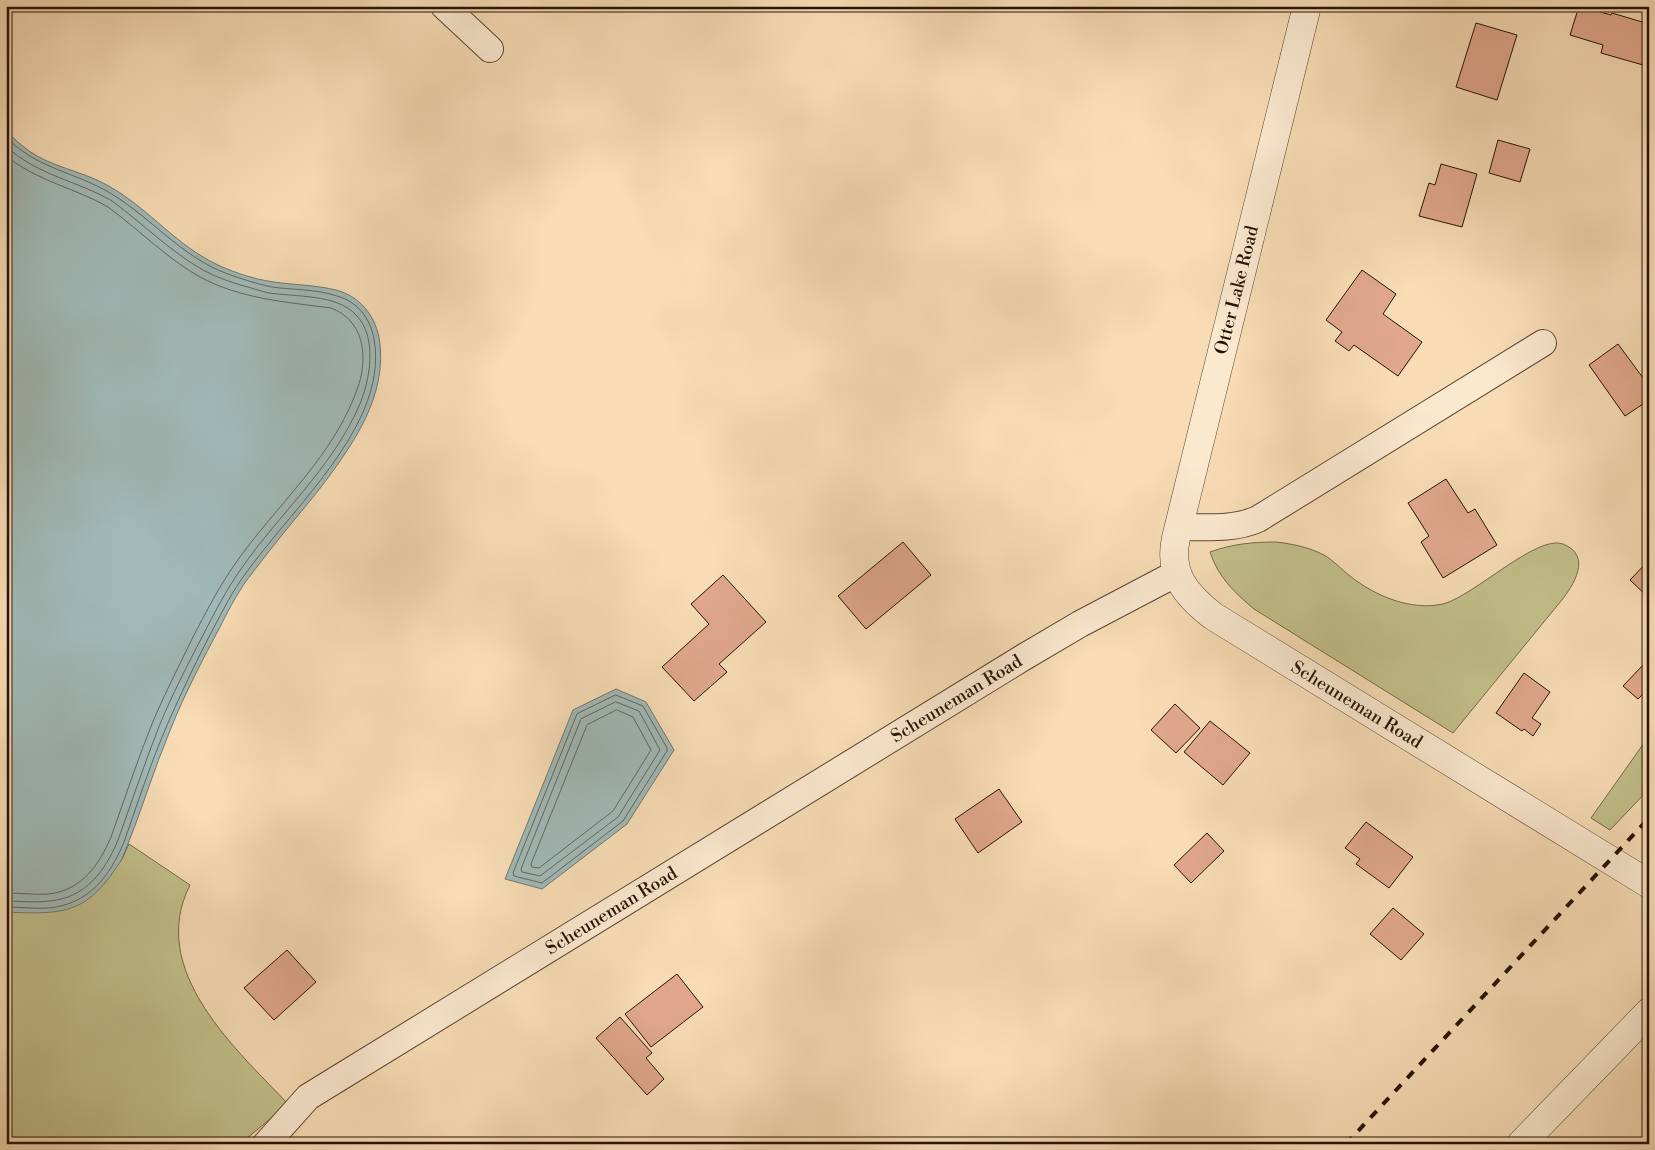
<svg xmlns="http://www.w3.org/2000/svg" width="1655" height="1150" font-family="'Libre Bodoni',serif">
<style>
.green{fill:#c2bf8a;stroke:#746948}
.water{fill:#a0b9b7;stroke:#707770}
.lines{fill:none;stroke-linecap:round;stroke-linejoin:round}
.shore{stroke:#64665e;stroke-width:1}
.building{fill:#e0a78c;stroke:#271306}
.minor-casing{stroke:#5b4532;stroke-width:28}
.tertiary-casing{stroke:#5b4532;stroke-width:29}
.minor{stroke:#fae8cf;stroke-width:26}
.tertiary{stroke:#fae8cf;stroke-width:28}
.rail{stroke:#271306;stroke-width:4;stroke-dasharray:9 9;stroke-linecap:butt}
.labels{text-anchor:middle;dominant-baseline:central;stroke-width:4;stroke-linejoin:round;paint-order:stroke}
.street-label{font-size:18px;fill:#271306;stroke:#fae8cf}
</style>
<rect width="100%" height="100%" fill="#f7dcb5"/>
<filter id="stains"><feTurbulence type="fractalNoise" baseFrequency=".004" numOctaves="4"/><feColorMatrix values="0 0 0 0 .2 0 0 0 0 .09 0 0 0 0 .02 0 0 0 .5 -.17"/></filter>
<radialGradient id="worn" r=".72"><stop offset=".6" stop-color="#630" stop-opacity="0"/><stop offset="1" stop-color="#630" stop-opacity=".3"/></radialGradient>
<g class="green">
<path d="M1276,542C1293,544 1308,547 1324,555C1333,560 1342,570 1350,576C1375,596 1411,611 1443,604C1474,596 1537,534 1563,544C1593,556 1573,586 1561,601L1453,733L1254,609C1235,593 1218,577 1210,552C1232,544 1253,542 1276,542Z"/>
<polygon points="1649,736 1649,789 1610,830 1591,818"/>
<path d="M129,844L190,885C147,970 235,1048 288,1104L240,1144H6V851L122,859Z"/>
</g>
<g class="water">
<path d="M6,130C13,138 21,145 29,151C52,167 81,171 105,184C144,204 172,241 210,261C229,271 252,279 274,282C294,285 316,285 336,290C359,296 374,314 379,337C389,396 352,446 318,491C296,518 274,544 253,572C240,588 230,607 221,625C203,659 185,693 171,728C153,771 140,816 122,859C88,913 67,915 6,912Z"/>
<polygon points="616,689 646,702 674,750 627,824 542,889 505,879 573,710"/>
</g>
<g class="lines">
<g class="shore">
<path d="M6,137C35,167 69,171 103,189C148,213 180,257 228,274C242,279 257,284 272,287C293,290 316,289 337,296C358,302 370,318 374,339C391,434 270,524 228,601C206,641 186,682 168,723C151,762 138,802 124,842C110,876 89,904 49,908C35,909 21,907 6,907"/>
<path d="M6,146C36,175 78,181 112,201C142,223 171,252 203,270C216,277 230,282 244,286C252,288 260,291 269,293C296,297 337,294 356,315C378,337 370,381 359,406C332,468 279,514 241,569C226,590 214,614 202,637C187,666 172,695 160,724C145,762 132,801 118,840C105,871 86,898 49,901C35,903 21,901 6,901"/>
<path d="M6,156C37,181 75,188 108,207C138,229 169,260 200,277C241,299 286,302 331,308C363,320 368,354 359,384C336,455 276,505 235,564C219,587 206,612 193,637C180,664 166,691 154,719C138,758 125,798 111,837C99,865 82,890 49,894C35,895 20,893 6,893"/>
<polygon points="616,695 643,706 667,748 667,751 623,821 542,883 514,876 513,873 577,714"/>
<polygon points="616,702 639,711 660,750 618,817 540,876 522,872 521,869 581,719"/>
<polygon points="617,710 633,717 651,750 613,811 539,868 532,867 531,864 587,725"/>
</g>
</g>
<g class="building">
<polygon points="1579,6 1611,15 1612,13 1649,24 1649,46 1643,65 1601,53 1603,45 1570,35"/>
<polygon points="1476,23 1517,35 1497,100 1456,87"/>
<polygon points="1498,140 1530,149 1520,182 1489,173"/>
<polygon points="1441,164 1477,174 1462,227 1419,216 1429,183 1435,185"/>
<polygon points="1362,270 1396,294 1383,314 1422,342 1398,376 1354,345 1349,351 1335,341 1342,332 1326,320"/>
<polygon points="1618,344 1649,386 1649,400 1625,416 1589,365"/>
<polygon points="1446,479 1468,513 1475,509 1497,545 1443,578 1421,542 1429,536 1408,503"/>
<polygon points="903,542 931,575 866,629 838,596"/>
<polygon points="1649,560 1649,598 1630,580"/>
<polygon points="723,575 766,622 719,664 727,672 694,701 662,667 709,624 691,604"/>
<polygon points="1645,663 1649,666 1649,688 1638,699 1623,686"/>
<polygon points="1524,673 1550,692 1532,718 1541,724 1533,736 1524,729 1522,731 1496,713"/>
<polygon points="1175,704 1200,728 1176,753 1151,730"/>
<polygon points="1210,721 1250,753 1223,785 1184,752"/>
<polygon points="999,789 1022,822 978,853 955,819"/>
<polygon points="1366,822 1413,857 1389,888 1356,864 1360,859 1345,848"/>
<polygon points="1207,833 1224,851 1191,883 1174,865"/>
<polygon points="1393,908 1424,934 1401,960 1370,934"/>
<polygon points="287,950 316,982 274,1020 244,988"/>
<polygon points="677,974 703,1007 651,1047 625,1014"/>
<polygon points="620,1017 652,1053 646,1058 664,1079 647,1095 596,1038"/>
</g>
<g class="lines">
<g class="minor-casing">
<g id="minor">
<polyline points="444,6 490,49"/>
<path d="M1179,527C1206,527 1233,530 1258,519L1543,343"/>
<path id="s1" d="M266,1144L308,1097L1024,657L1080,624L1177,573"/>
</g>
</g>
<g class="tertiary-casing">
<g id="tertiary">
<path id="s2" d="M1307,6L1176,538C1168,574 1186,595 1213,616L1649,884"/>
<polyline points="1521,1144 1649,1012"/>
</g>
</g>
<use href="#minor" class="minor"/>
<use href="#tertiary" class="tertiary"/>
<polyline class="rail" points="1346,1144 1649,818"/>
</g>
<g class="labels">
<g class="street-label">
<text transform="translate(1237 290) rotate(-76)">Otter Lake Road</text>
<text stroke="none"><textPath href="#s1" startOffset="824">Scheuneman Road</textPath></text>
<text stroke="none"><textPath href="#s2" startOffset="809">Scheuneman Road</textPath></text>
<text stroke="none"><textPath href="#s1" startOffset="419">Scheuneman Road</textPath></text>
</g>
</g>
<rect width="1655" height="1150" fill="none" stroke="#f7dcb5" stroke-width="25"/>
<rect x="8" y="8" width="1640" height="1135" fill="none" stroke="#271306" stroke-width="2.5"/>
<rect x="12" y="12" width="1630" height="1125" fill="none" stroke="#271306"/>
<rect width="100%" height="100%" filter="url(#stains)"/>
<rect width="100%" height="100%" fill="url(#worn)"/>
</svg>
